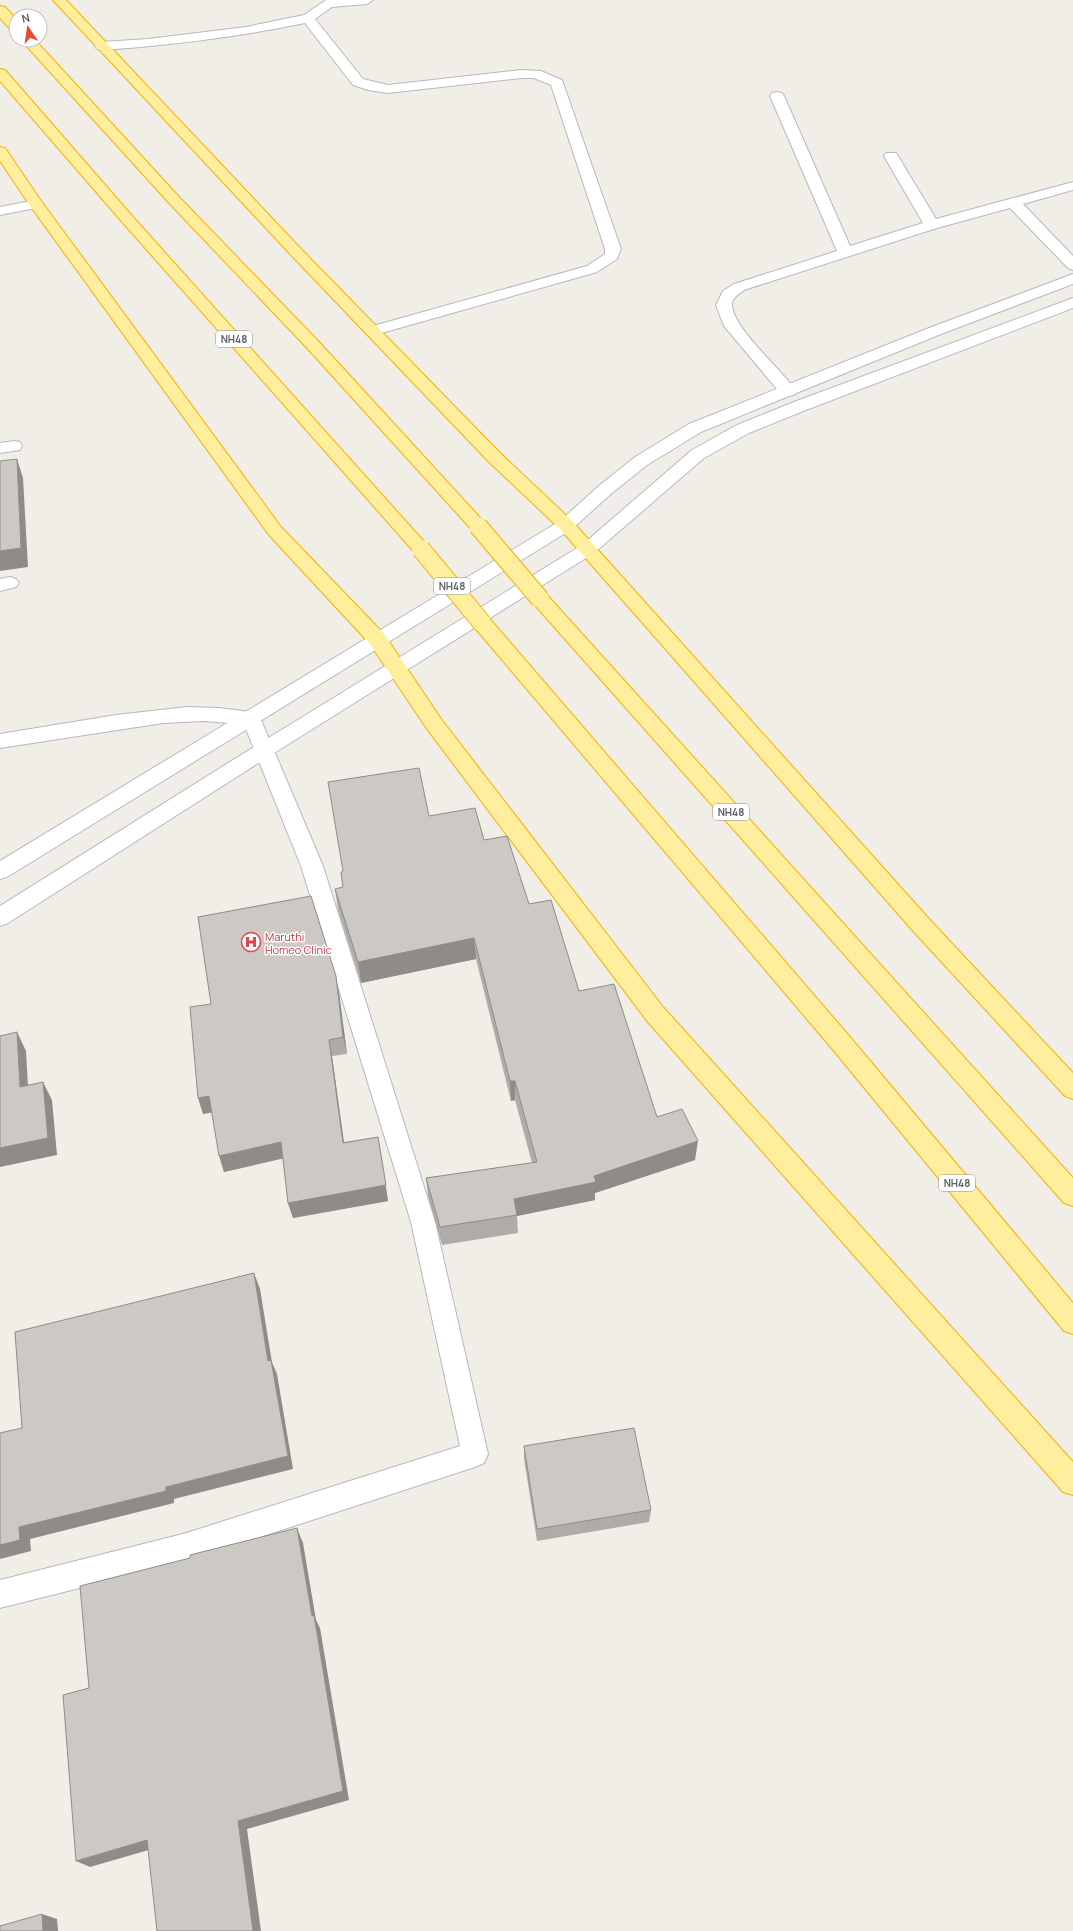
<svg xmlns="http://www.w3.org/2000/svg" width="1073" height="1931" font-family="Manrope,sans-serif">
<style>
.lines{fill:none;stroke-linecap:round;stroke-linejoin:round}
.minor-casing{stroke:#b6b8bd;stroke-width:2}
.secondary-casing{stroke:#b7bac0;stroke-width:2}
.trunk-casing{stroke:#f6b200;stroke-width:2}
.minor{fill:#fff;fill-rule:evenodd}
.secondary{fill:#fff;fill-rule:evenodd}
.trunk{fill:#feee9e;fill-rule:evenodd}
.trunk-bridge-casing{stroke:#f6b200;stroke-width:20;stroke-linecap:butt}
.trunk-bridge{stroke:#feee9e;stroke-width:18}
.wall{fill:#afaca8}
.shaded-wall{fill:#8f8c88}
.building{fill:#ccc8c3;stroke:#8f8c88}
.labels{text-anchor:middle;dominant-baseline:central;stroke-width:3;stroke-linejoin:round;paint-order:stroke}
.shield{fill:#fff;stroke:#8e9095;stroke-width:1}
.shield-label{font-size:10px;font-weight:bold;fill:#5e6167}
.health-label{font-size:11px;fill:#be3a42;stroke:#fff;text-anchor:start}
</style>
<rect width="100%" height="100%" fill="#f0eee6"/>
<g class="lines">
<g class="minor-casing">
<g id="minor">
<path d="M326,0H373L367,4L332,7L315,19L363,79L388,85L522,70L541,71L562,80L621,249L617,259L597,272L378,334L372,336L366,334L364,331L366,328L587,266L605,254V249L551,85L534,78H522L388,93L368,90L353,85L305,23C238,37 170,45 102,50L97,49L95,46L97,43L102,42L148,39L246,27L304,15Z"/>
<path d="M777,92L782,93L784,96L850,246L923,223L884,156L886,153H896L898,156L936,219L1073,182V190L1023,204L1073,256V270L1068,268L1010,208L937,228L744,290C739,294 731,298 732,306C735,330 781,369 796,391L794,395L788,396L782,395L724,326L716,305L723,291L734,284L837,251L770,96L772,93Z"/>
<polygon points="36,200 41,201 43,204 41,207 0,215 0,207"/>
<polygon points="14,441 20,442 22,446 20,450 0,453 0,443"/>
<polygon points="10,577 16,579 19,583 16,587 0,591 0,579"/>
<polygon points="187,707 219,708 258,713 323,866 435,1222 488,1454 484,1463 475,1467 183,1562 0,1608 0,1580 183,1534 460,1446 411,1222 301,866 244,724 203,721 163,723 0,748 0,734 116,715"/>
</g>
</g>
<g class="secondary-casing">
<g id="secondary">
<polygon points="1073,274 1073,284 941,334 701,432 647,465 612,493 572,529 7,877 0,879 0,861 560,521 600,485 635,457 689,424 929,328"/>
<polygon points="1073,298 1073,308 806,410 749,433 704,458 594,553 271,755 8,923 0,926 0,906 257,745 582,545 692,450 737,425 794,402"/>
</g>
</g>
<g class="trunk-casing">
<g id="trunk">
<polygon points="53,0 66,0 301,249 500,453 572,521 930,920 1073,1073 1073,1099 1065,1096 914,932 560,529 488,461 291,255"/>
<polygon points="0,6 5,7 16,19 16,31 11,30 0,18"/>
<polygon points="21,40 35,40 180,198 319,342 484,522 487,526 484,530 478,532 472,530 307,348 170,204"/>
<polygon points="0,69 5,70 133,217 427,545 430,549 427,553 421,555 415,553 123,223 0,81"/>
<polygon points="0,147 5,148 41,201 281,527 384,634 441,719 663,1007 1073,1462 1073,1495 1063,1492 647,1021 427,729 370,644 269,535 31,207 0,161"/>
<polygon points="540,593 547,595 1073,1178 1073,1206 1064,1203 533,603 531,599 533,595"/>
<polygon points="482,616 489,618 850,1037 1073,1303 1073,1334 1064,1331 834,1051 475,628 473,623 475,618"/>
</g>
</g>
<use href="#minor" class="minor"/>
<use href="#secondary" class="secondary"/>
<use href="#trunk" class="trunk"/>
<g class="trunk-bridge-casing">
<g id="trunk-bridge">
<polyline points="478,526 540,599"/>
<polyline points="421,549 482,623"/>
</g>
</g>
<use href="#trunk-bridge" class="trunk-bridge"/>
</g>
<g class="wall">
<polygon points="429,816 484,840 529,904 579,991 657,1117 695,1160 595,1193 595,1200 517,1216 518,1233 442,1245 428,1196 426,1178 532,1163 515,1100 511,1101 476,959 361,983 338,910 335,889 343,887 343,871"/>
<polygon points="339,993 347,1054 332,1056 344,1142 378,1137 388,1201 293,1218 288,1203 283,1158 224,1172 212,1112 203,1114 211,1004"/>
<polygon points="524,1446 651,1510 649,1522 537,1541 524,1459"/>
</g>
<g class="shaded-wall">
<polygon points="17,459 23,478 28,567 0,571 0,551"/>
<polygon points="474,938 476,959 361,983 358,962"/>
<polygon points="336,976 339,993 347,1054 343,1037"/>
<polygon points="17,1032 26,1051 29,1104 20,1087"/>
<polygon points="329,1040 332,1056 346,1158 343,1143"/>
<polygon points="510,1081 515,1081 515,1100 511,1101"/>
<polygon points="43,1082 52,1100 57,1155 0,1167 0,1148"/>
<polygon points="209,1096 214,1112 203,1114 198,1098"/>
<polygon points="378,1137 388,1201 293,1218 288,1203"/>
<polygon points="698,1141 695,1160 595,1193 595,1200 517,1216 514,1199 594,1176"/>
<polygon points="281,1142 285,1158 224,1172 219,1156"/>
<polygon points="254,1273 260,1289 274,1375 268,1361"/>
<polygon points="271,1360 277,1374 293,1469 174,1499 174,1503 30,1539 31,1551 0,1559 0,1545 19,1527 166,1487"/>
<polygon points="297,1528 303,1543 316,1620 320,1628 349,1800 247,1829 261,1931 253,1931 238,1821 312,1616"/>
<polygon points="147,1840 159,1847 90,1867 76,1861"/>
<polygon points="42,1914 57,1919 58,1931 43,1931"/>
</g>
<g class="building">
<polygon points="17,459 21,548 0,551 0,461"/>
<polygon points="419,768 429,816 475,808 484,840 507,836 529,904 551,900 579,991 614,984 657,1117 682,1109 698,1141 594,1176 596,1182 514,1199 517,1215 440,1227 426,1178 537,1162 515,1081 510,1081 474,938 358,962 335,889 343,887 341,872 343,871 328,782"/>
<polygon points="311,896 336,976 343,1037 329,1040 343,1143 378,1137 386,1185 288,1203 281,1142 219,1156 209,1096 198,1098 190,1007 211,1004 198,917"/>
<polygon points="17,1032 20,1087 43,1082 48,1138 0,1148 0,1036"/>
<polygon points="254,1273 268,1361 271,1360 288,1456 166,1487 166,1491 19,1527 20,1540 0,1545 0,1433 22,1428 15,1332"/>
<polygon points="634,1428 651,1510 537,1529 524,1446"/>
<polygon points="297,1528 312,1616 314,1615 343,1791 238,1821 253,1931 157,1931 147,1840 76,1861 63,1695 89,1688 80,1586 190,1558 190,1555"/>
<polygon points="42,1914 43,1931 0,1931 0,1926"/>
</g>
<defs>
<g id="hospital-ring" transform="scale(1)"><circle r="9.5" fill="#fff" stroke="#e0444e" stroke-width="1.5"/><path d="M-5-5h3v3.5h4V-5h3V5h-3V1.5h-4V5h-3Z" fill="#e0444e"/></g>
</defs>
<g fill-rule="evenodd">
<use href="#hospital-ring" x="251" y="942"/>
</g>
<g class="labels">
<g class="shield">
<rect x="216" y="331" width="36" height="16" rx="3"/>
<rect x="434" y="578" width="36" height="16" rx="3"/>
<rect x="713" y="804" width="36" height="16" rx="3"/>
<rect x="939" y="1175" width="36" height="16" rx="3"/>
</g>
<g class="shield-label">
<text x="234" y="339">NH48</text>
<text x="452" y="586">NH48</text>
<text x="731" y="812">NH48</text>
<text x="957" y="1183">NH48</text>
</g>
<g class="health-label">
<text x="265" y="936">Maruthi<tspan x="265" dy="13">Homeo Clinic</tspan></text>
</g>
</g>
<g transform="translate(28 28) rotate(347)"><circle r="19" fill="#ffffff" stroke="#bfc0c2"/>
<path d="M0-3L7 15L0 10L-7 15Z" fill="#ec4630"/>
<text y="-6" font-size="11" font-weight="bold" text-anchor="middle" fill="#5e6167">N</text>
</g>
</svg>
